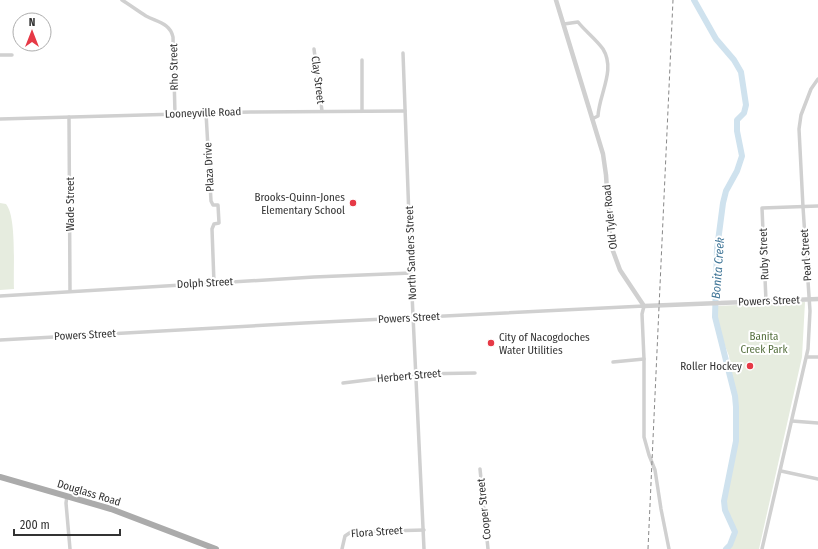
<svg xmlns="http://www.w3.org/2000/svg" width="818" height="549" font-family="'Fira Sans Condensed',sans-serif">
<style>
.green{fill:#e6ecdf}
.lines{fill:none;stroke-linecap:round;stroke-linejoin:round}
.river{stroke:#cfe2ee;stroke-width:6}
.minor{stroke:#d0d0d0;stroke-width:3.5}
.tertiary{stroke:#d0d0d0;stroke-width:4.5}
.primary{stroke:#ababab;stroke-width:6}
.rail{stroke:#888;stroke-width:1;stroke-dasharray:4 3;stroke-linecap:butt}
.poi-dot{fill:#e63946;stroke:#fff;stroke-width:1.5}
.labels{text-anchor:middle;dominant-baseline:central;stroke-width:4;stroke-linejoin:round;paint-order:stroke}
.street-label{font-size:11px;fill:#333;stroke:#fff}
.poi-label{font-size:11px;fill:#333;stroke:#fff;text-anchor:end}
.park-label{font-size:11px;fill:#56703f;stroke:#fff}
.water-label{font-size:12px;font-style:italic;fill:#3f7597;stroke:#fff}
</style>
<rect width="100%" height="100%" fill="#fff"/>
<g class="green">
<path d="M0,203L6,204C17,217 13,270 14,289L0,290Z"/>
<path d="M805,302L802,357L759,549H727C743,535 733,528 728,514C726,510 726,505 726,501L738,441L737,413L736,395L732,380L729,356L719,331L717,306Z"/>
</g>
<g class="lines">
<polyline class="river" points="694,0 716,39 734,60 741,72 746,105 744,113 737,120 737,131 742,156 737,171 726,191 723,203 717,249 715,317 735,396 736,407 736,441 724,501 725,510 735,532 730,545 726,549"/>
<g class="minor">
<path d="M122,0C130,5 138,11 146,16C157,22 170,23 173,37L175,114"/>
<path d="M564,24L578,22C585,31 596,39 603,49C616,70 599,94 598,116L592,119"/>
<polyline points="314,49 322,111"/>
<polyline points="403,53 411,273 424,549"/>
<polyline points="0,55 12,55"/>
<polyline points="362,60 362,110"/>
<polyline points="206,113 211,201 213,205 218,205 219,223 214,224 212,229 214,283"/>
<polyline points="69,117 70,291"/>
<polyline points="0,119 251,112 405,111"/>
<polyline points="0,296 314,277 411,273"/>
<polyline points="766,301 762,208 818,206"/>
<polyline points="0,340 304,323 644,306 642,314 644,359 644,437 649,455 655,470 661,509 669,549"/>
<polyline points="807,357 818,357"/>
<polyline points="613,362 644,359"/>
<polyline points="343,383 416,374 475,373"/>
<polyline points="792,421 818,423"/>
<polyline points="480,469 488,549"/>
<polyline points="781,471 818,479"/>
<polyline points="67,496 66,503 70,549"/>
<polyline points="342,549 345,536 351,532 424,530"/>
<polyline points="762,549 808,349 810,311 803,207 799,129 801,115 811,89 818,79"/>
</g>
<polyline class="tertiary" points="556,0 603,154 606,175 610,236 613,251 620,270 644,306 818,299"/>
<polyline class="primary" points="0,477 111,509 216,549"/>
<polyline class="rail" points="648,549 673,0"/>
</g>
<g class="poi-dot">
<circle cx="353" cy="203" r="4"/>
<circle cx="491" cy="343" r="4"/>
<circle cx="750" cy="366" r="4"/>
</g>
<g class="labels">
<g class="street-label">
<text transform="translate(174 67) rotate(-91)">Rho Street</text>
<text transform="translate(318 80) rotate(83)">Clay Street</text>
<text transform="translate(203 113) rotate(-2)">Looneyville Road</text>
<text transform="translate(209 167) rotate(-93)">Plaza Drive</text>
<text transform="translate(70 204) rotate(-90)">Wade Street</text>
<text transform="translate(610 217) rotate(-96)">Old Tyler Road</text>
<text transform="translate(411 253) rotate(-92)">North Sanders Street</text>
<text transform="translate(764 254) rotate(-92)">Ruby Street</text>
<text transform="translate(806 255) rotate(-94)">Pearl Street</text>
<text transform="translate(205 283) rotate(-3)">Dolph Street</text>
<text transform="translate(769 301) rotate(-2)">Powers Street</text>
<text transform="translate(409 318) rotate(-3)">Powers Street</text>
<text transform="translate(85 335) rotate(-3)">Powers Street</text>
<text transform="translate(409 376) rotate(-5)">Herbert Street</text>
<text transform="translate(89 493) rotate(17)">Douglass Road</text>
<text transform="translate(484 509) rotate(-96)">Cooper Street</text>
<text transform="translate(377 532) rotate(-4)">Flora Street</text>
</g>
<g class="poi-label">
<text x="345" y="197">Brooks-Quinn-Jones<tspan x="345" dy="13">Elementary School</tspan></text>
<text x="499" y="337" text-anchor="start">City of Nacogdoches<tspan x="499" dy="13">Water Utilities</tspan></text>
<text x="742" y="366">Roller Hockey</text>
</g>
<g class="park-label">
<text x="764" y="336">Banita<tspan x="764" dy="13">Creek Park</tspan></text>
</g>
<g class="water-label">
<text transform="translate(718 268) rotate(-86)">Bonita Creek</text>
</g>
</g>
<g transform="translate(32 32)"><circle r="19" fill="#ffffff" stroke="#adadad"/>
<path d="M0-3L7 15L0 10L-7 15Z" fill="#e63946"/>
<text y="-6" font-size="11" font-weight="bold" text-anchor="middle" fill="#333333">N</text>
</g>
<path d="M14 529v6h106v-6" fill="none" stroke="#333333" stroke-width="2"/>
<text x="20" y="529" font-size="12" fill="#333333" stroke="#ffffff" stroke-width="3" paint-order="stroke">200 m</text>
</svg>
